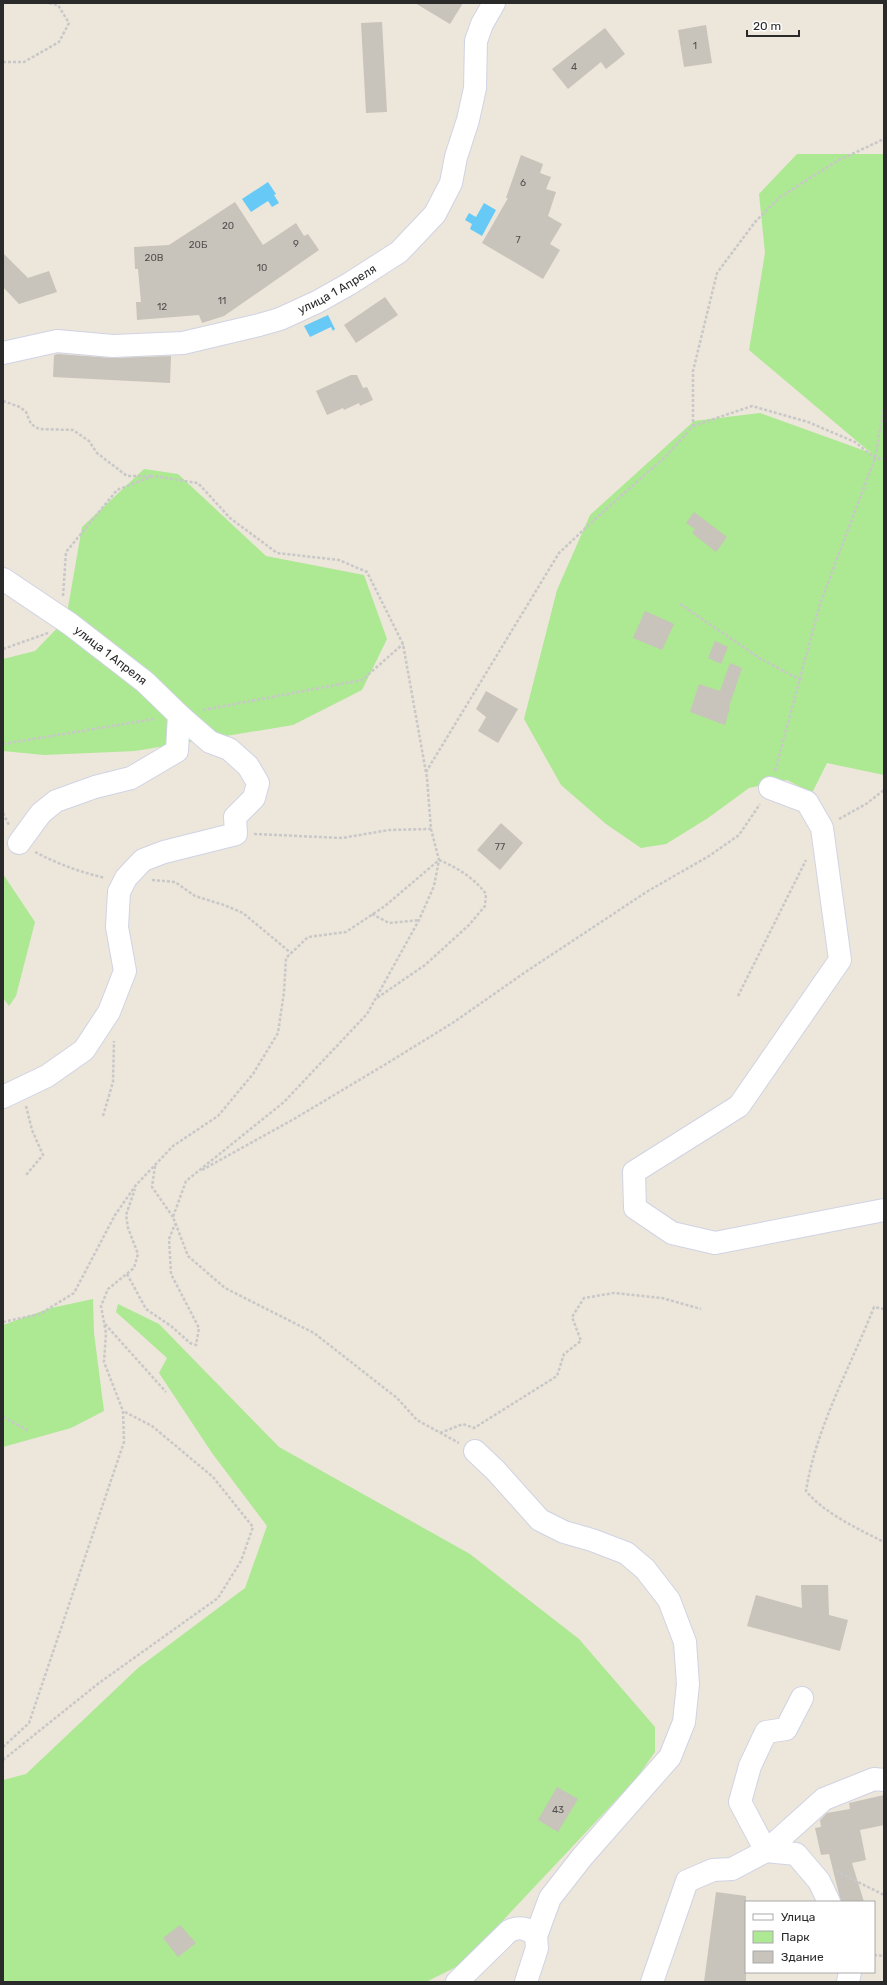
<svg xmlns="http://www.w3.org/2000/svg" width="887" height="1985" font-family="Rubik,sans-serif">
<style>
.green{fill:#ade893}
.water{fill:#67caf6}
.building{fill:#c8c3bb}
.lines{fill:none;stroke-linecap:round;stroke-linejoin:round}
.minor-casing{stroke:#d0d3e4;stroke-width:24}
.path{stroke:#c8c8c8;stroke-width:2.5;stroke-dasharray:3 2;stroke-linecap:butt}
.minor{stroke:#fff;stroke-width:22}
.labels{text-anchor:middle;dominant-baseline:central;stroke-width:3;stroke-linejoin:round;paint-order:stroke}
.number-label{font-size:10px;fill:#52504e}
.street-label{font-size:12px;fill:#2a2a2a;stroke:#fff}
</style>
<rect width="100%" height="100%" fill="#ede6db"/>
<g class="green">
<polygon points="797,154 884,154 884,775 827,763 812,793 787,780 749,788 708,818 666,844 641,848 606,824 561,785 524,719 557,590 590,515 694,421 760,413 871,453 749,350 765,253 759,194"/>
<polygon points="144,469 178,474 266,556 364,575 387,639 362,690 293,725 135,751 44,755 3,751 3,659 35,651 66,619 82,527"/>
<polygon points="3,874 35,922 16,996 9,1006 3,998"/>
<polygon points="93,1299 94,1333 104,1411 71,1428 3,1447 3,1325 51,1308"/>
<polygon points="118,1304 159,1324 279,1447 470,1554 579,1639 655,1727 655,1752 636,1779 462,1964 426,1982 3,1982 3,1780 26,1774 138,1668 245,1588 267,1526 212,1453 159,1373 167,1358 116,1312"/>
</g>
<g class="water">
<polygon points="268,182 276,194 274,195 279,203 272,207 268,201 251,212 242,199"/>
<polygon points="484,203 496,210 482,236 470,229 472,224 465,220 469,213 476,217"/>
<polygon points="328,315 335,329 333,331 331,327 310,337 304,326"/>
</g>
<g class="building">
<polygon points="415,3 463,3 450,24"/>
<polygon points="382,22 387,112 366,113 361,23"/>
<polygon points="706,25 712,63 684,67 678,30"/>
<polygon points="605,28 625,54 606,69 601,62 568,89 552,69"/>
<polygon points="521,155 543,164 540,173 551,177 546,189 556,192 548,216 562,224 550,244 560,250 543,279 482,243 508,198 506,198"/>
<polygon points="235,202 263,245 296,223 304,236 308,234 319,250 224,316 202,323 199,315 137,320 136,302 141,302 138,269 135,269 134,247 169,245"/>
<polygon points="3,253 28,278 49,271 57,292 19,304 3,287"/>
<polygon points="385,297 398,315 356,343 344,325"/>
<polygon points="58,354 112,358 171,356 170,383 53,377 54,355"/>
<polygon points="351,375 357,375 363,388 367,387 373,400 360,406 359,403 344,410 343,408 327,415 316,391"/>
<polygon points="694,512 727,537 716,552 692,533 695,529 686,523"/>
<polygon points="645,611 674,624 662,650 633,638"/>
<polygon points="715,641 728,647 721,664 708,658"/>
<polygon points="730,663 742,668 729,707 730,708 725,725 690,712 699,684 720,691"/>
<polygon points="486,691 518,709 498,743 478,731 486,717 476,709"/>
<polygon points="501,823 523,843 500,870 477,850"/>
<polygon points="801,1585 828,1585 829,1615 848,1620 840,1651 747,1626 756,1595 802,1608"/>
<polygon points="557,1787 578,1799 558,1832 538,1820"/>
<polygon points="884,1795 884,1825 860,1830 866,1860 852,1863 864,1902 841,1902 829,1854 821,1855 815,1828 821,1827 820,1820 827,1813 850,1809 849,1803"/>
<polygon points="716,1892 746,1896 746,1982 704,1982"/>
<polygon points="180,1925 196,1943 178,1957 163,1938"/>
</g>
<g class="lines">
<g class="minor-casing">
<g id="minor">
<path id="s1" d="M3,353L57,341L113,346L183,343L259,325L280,319L317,302L349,284L399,252L435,214L451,183L456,157L468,120L475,88L476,41L482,24L494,3"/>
<path id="s2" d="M3,579L70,624L145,682L179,715L210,742L229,749L248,766L258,783L254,798L235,817L236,834L164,852L143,860L126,878L119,892L117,927L125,971L109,1012L84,1050L47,1076L3,1097"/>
<polyline points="770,788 807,802 822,828 840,960 739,1106 634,1172 635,1208 672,1233 715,1243 884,1210"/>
<polyline points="19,843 41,813 56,801 95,787 131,778 177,751 179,715"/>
<polyline points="475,1451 496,1471 540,1520 564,1532 592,1540 626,1553 645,1569 669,1600 685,1642 688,1684 684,1722 670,1757 583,1856 550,1898 536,1936"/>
<polyline points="766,1851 740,1802 750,1766 766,1732 786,1729 802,1698"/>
<polyline points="766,1851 796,1854 819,1881 829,1902"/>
<path d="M457,1982L509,1931C520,1926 527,1928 536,1936L537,1948L526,1982"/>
<polyline points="652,1982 687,1881 713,1870 732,1869 766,1851 824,1799 874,1779 884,1780"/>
<polyline points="848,1982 850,1972"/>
</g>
</g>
<g class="path">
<polyline points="3,62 24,62 59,42 69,23 58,5 48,3"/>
<polyline points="3,401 20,407 26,412 31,424 39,429 73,430 89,441 97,453 127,476 151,476"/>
<polyline points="693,426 752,406 808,422 855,442 875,458 884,459"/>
<polyline points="63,596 66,552 117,490 153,476 198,483 230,518 277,553 339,560 367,572 403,644 427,778 431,829 439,860 434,886 419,920 367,1014 284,1102 186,1181 173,1217 188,1256 225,1288 314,1333 397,1398 417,1420 459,1443"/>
<polyline points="680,604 761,659 801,680"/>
<polyline points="3,649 48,633"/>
<polyline points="203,710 362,680 403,644"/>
<polyline points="3,744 154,719"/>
<polyline points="775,771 820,604 875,458 884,408"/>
<polyline points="426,772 559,553 594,520 666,456 693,426 693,371 717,273 755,222 780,197 837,161 884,139"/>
<polyline points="3,813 9,825"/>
<polyline points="839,819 866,804 884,790"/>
<polyline points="254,834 342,838 389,830 431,829"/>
<path d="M35,852C58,864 80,872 105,878"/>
<polyline points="152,880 175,882 195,896 224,905 243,913 291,953"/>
<polyline points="372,914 389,923 419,920"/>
<polyline points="738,996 806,860"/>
<polyline points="26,1106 32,1130 43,1155 26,1175"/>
<polyline points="103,1116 113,1082 114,1041"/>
<polyline points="155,1166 152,1187 173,1217"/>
<polyline points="202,1170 294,1119 386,1064 454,1022 527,971 648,891 709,856 739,835 760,804"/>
<polyline points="127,1274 146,1309 171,1326 190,1343 196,1345 199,1328 171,1274 169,1239 175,1224"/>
<path d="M884,1309L874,1307C850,1368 816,1427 806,1491C824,1513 858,1529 884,1542"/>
<path d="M3,1322L40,1314L74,1293L115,1215L136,1185L173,1146L218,1116L253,1074L278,1033L284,992L286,958L308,937L346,932L385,906L439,860C458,868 474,878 486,894L485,906L469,925L425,965L377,998"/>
<polyline points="105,1324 166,1392"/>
<polyline points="3,1417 29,1431"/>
<polyline points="440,1433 463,1424 474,1428 557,1376 564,1354 581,1341 572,1317 584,1298 614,1293 662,1298 701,1309"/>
<polyline points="3,1747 29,1723 124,1442 123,1411 104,1362 106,1333 101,1306 108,1289 134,1268 138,1254 128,1228 126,1215 135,1189"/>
<polyline points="3,1760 99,1683 218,1598 241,1561 253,1527 213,1477 152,1426 123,1411"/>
<polyline points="836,1871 884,1895"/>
<polyline points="874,1955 884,1956"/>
</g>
<use href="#minor" class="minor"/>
</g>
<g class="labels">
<g class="number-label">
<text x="695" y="46">1</text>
<text x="574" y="67">4</text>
<text x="523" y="183">6</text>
<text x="228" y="226">20</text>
<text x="518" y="240">7</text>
<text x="296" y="244">9</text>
<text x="198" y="245">20Б</text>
<text x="154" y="258">20В</text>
<text x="262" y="268">10</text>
<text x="222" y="301">11</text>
<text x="162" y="307">12</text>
<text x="500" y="847">77</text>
<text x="558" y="1810">43</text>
</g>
<g class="street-label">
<text stroke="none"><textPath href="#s1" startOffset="346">улица 1 Апреля</textPath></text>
<text stroke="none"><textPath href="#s2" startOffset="132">улица 1 Апреля</textPath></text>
</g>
</g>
<rect width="887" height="1985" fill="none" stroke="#2a2a2a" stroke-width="8"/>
<rect x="745" y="1901" width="130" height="72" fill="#ffffff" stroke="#aaaaaa"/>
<rect x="753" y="1914" width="20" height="6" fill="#ffffff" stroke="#aaaaaa"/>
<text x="781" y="1921" font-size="12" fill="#2a2a2a">Улица</text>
<rect x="753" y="1931" width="20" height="12" fill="#ade893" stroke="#aaaaaa"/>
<text x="781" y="1941" font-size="12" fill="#2a2a2a">Парк</text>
<rect x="753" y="1951" width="20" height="12" fill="#c8c3bb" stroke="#aaaaaa"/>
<text x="781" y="1961" font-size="12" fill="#2a2a2a">Здание</text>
<path d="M747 30v6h52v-6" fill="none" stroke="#2a2a2a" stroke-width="2"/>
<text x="753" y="30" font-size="12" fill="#2a2a2a" stroke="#ffffff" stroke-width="3" paint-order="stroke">20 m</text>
</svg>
